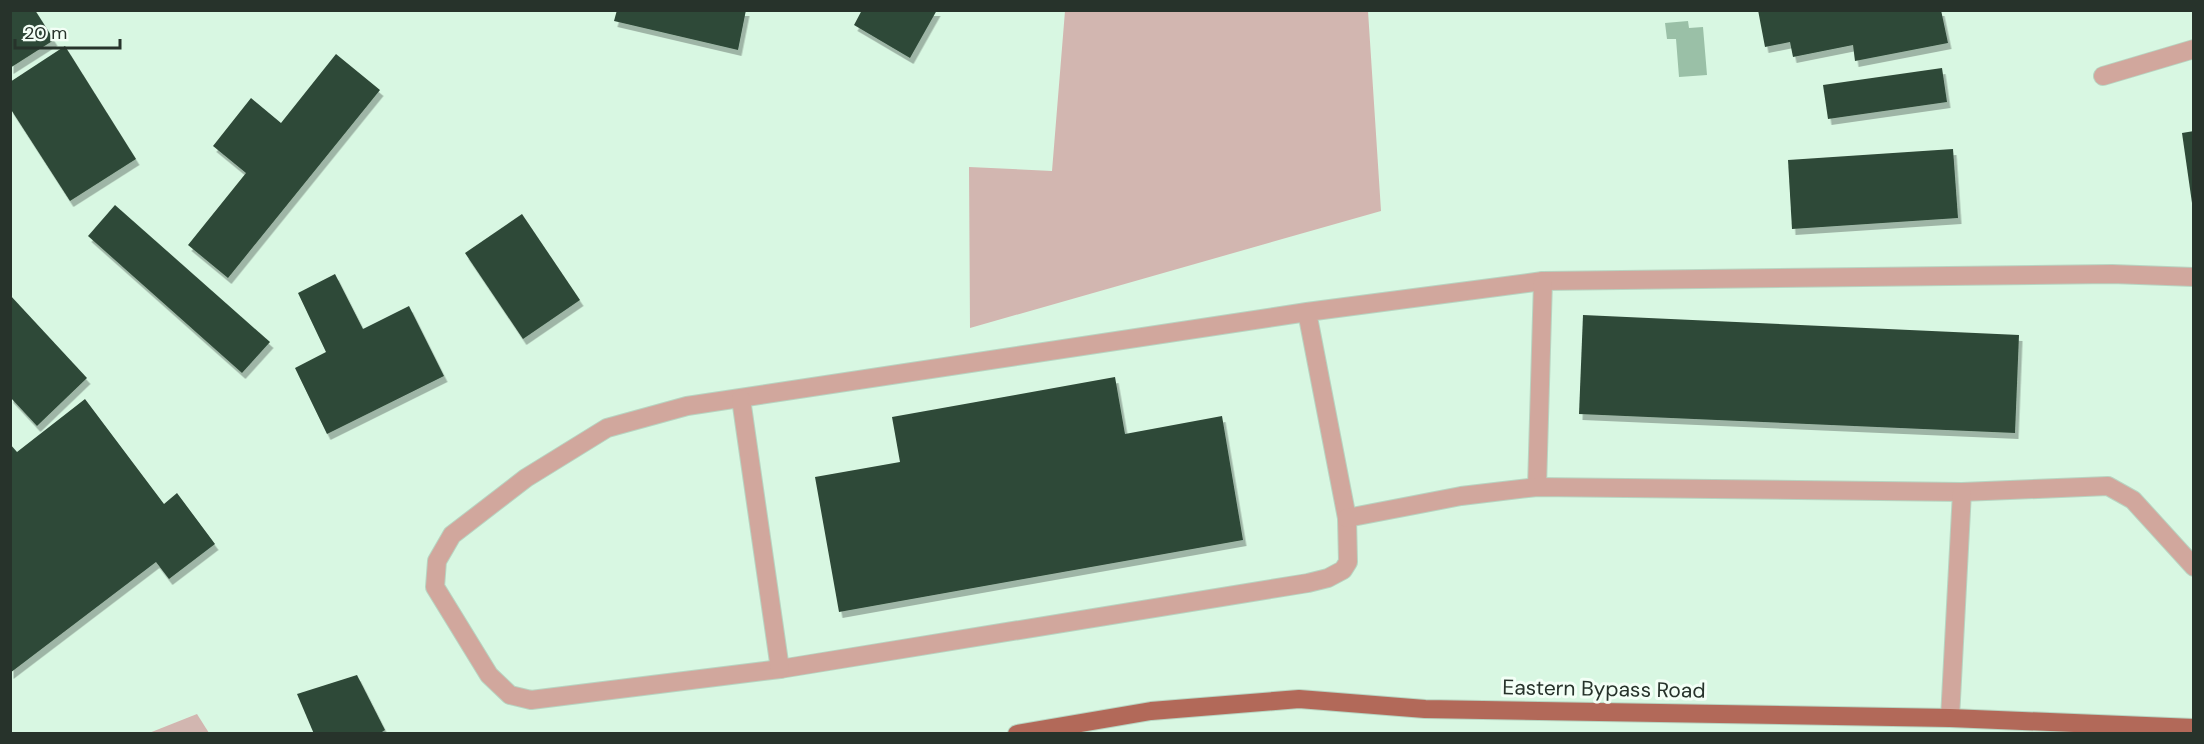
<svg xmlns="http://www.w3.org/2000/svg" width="2204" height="744" font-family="'DM Sans',sans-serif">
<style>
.green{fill:#d2b6b0}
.water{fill:#9ac0a7}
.building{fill:#2f4938;filter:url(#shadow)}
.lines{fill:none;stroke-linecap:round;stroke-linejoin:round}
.lane-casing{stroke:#b8d4c1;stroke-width:20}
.street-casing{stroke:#b8d4c1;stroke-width:20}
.primary-casing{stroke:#b8d4c1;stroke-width:20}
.lane{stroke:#d1a79d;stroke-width:18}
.street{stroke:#d1a79d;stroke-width:18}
.primary{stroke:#b26959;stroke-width:18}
.labels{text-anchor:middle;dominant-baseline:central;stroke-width:6;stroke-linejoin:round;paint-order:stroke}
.street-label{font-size:21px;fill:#27332b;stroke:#f3fff6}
</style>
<defs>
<filter id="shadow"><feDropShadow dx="3.5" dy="6" stdDeviation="0" flood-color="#0004"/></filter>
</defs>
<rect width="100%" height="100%" fill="#d8f7e2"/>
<g class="green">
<polygon points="1065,11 1368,11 1381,211 970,328 969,167 1052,171"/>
<polygon points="197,714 209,733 149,733"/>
</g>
<polygon class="water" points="1688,21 1689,28 1703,27 1707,75 1679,77 1676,39 1667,39 1665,23"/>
<g class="building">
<polygon points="10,10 35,10 54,40 10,68"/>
<polygon points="617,10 746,10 738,50 614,21"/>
<polygon points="862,10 937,10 910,58 854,25"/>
<polygon points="1758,10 1941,10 1948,43 1855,61 1853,45 1793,57 1790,42 1765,47"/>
<polygon points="65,46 136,159 70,201 10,108 10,82"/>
<polygon points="336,54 380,90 228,278 188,245 246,173 213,146 251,98 281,123"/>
<polygon points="1942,68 1947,102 1828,119 1823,85"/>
<polygon points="2194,131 2194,203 2192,203 2182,133"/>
<polygon points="1953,149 1958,218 1792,229 1788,160"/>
<polygon points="115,205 270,342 242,373 88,236"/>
<polygon points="522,214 580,300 523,339 465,253"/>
<polygon points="335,274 363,329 409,306 444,376 327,434 295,368 326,352 298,293"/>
<polygon points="10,295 87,378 37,426 10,397"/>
<polygon points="1583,315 2019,335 2015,433 1579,414"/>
<polygon points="1115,377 1125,434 1222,416 1243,540 839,612 815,477 900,462 892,417"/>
<polygon points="85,399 164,504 177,493 215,544 169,579 156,562 10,673 10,444 17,452"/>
<polygon points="357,675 385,730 379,734 314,734 297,694"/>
</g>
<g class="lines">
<g class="lane-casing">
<g id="lane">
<polyline points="1307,312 1347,518 1348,562 1343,570 1328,578 1308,583 780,669 531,700 510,695 489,675 435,587 437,561 452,535 526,478 607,428 687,406 1307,312 1543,281 2112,274 2194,277"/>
<polyline points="741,399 780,669"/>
<polyline points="1537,487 1543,281"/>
<polyline points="1347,518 1461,496 1537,487 1962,492 2108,486 2133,500 2194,567"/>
<polyline points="1950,718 1962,492"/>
</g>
</g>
<g class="street-casing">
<polyline id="street" points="2103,76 2194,49"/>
</g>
<g class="primary-casing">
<polyline id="primary" points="1017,734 1151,711 1299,699 1425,709 1950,718 2194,728"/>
</g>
<use href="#lane" class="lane"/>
<use href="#street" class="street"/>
<use href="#primary" class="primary"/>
</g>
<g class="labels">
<g class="street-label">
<text transform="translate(1604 689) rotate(1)">Eastern Bypass Road</text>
</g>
</g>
<rect width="2204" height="744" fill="none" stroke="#27332b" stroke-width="24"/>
<path d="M15 39v9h105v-9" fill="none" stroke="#27332b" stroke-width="3"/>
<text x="24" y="39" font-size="18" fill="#27332b" stroke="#f3fff6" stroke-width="4.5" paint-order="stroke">20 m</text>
</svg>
